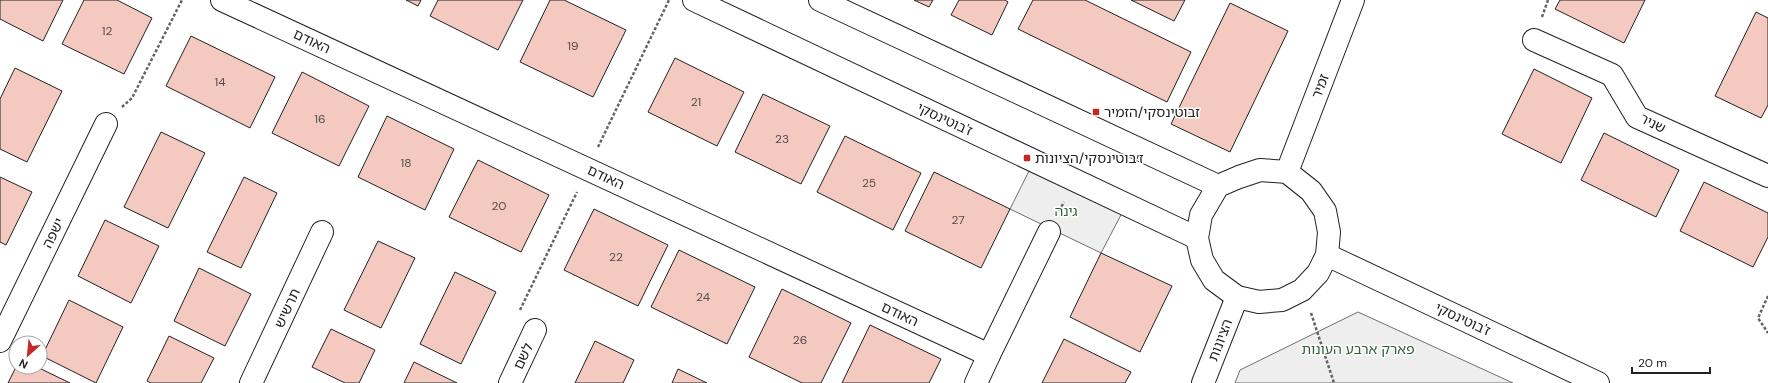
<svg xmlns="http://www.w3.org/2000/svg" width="1768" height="383" font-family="'DM Sans','Noto Sans Hebrew',sans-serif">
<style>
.green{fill:#eee;stroke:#6f6f6f}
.building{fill:#f3c9c0;stroke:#222}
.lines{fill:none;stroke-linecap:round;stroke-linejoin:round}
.street-casing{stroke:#222;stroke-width:24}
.secondary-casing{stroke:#222;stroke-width:24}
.path{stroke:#646464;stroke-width:2.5;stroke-dasharray:3 2;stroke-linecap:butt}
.street{stroke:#fff;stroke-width:22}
.secondary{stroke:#fff;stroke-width:22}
.poi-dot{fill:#c62828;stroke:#fff;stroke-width:1.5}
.labels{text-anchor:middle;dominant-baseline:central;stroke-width:3;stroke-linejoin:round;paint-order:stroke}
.number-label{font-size:12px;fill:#564c4a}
.street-label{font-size:14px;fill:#222;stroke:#fff}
.poi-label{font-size:14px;fill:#222;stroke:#fff;text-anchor:start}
.park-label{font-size:14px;fill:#2f5e38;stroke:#fff}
</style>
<rect width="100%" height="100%" fill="#fff"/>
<g class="green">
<polygon points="1030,169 1122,213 1101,253 1010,209"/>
<polygon points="1358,312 1513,383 1235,383 1240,370"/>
</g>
<g class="building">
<polygon points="0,0 63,0 43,41 0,19"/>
<polygon points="84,0 117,0 152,18 124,74 62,44"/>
<polygon points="406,0 421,0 418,6"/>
<polygon points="438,0 523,0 498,50 430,16"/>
<polygon points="550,0 564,0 626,30 593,97 520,62"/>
<polygon points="914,0 933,0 929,7"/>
<polygon points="959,0 1005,0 1008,2 992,35 951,15"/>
<polygon points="1033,0 1085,0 1191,52 1167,102 1018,29"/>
<polygon points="1131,0 1185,0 1174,21"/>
<polygon points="1560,0 1645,0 1624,43 1555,9"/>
<polygon points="1230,3 1288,31 1230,152 1171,124"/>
<polygon points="1756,12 1768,18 1768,105 1761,118 1715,96"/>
<polygon points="191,36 275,77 250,128 166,86"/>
<polygon points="675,58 744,92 717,146 648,112"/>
<polygon points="15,68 62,91 27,162 0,149 0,99"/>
<polygon points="1534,69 1592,98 1561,163 1502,134"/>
<polygon points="302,72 369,106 339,166 272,133"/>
<polygon points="763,94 830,126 801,184 735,152"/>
<polygon points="387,116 454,149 425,210 358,177"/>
<polygon points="161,132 205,153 168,228 124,207"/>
<polygon points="1604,133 1679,170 1656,217 1581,180"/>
<polygon points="845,136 921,173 893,230 817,192"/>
<polygon points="478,160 549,195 521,252 449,217"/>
<polygon points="934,172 1010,209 981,268 905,231"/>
<polygon points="0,177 32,192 6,245 0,242"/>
<polygon points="244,177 277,193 241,268 207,252"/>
<polygon points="1704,182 1768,213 1768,237 1753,267 1680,231"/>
<polygon points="594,209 668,245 638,306 564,270"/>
<polygon points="105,220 159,246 131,303 78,276"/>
<polygon points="378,241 415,258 381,328 344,310"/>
<polygon points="679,250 755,287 727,344 651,307"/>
<polygon points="1101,253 1172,286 1140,352 1070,317"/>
<polygon points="199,268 251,294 225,346 174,321"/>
<polygon points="455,272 496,292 461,364 420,344"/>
<polygon points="782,289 851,323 821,383 802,383 749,357"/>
<polygon points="69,300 123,327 96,383 42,356"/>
<polygon points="870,325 941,359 929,383 842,383"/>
<polygon points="331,329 375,350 359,383 345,383 312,367"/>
<polygon points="169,336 214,358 201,383 151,383 147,381"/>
<polygon points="1064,339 1131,372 1125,383 1042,383"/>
<polygon points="595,341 634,360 623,383 575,383"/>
<polygon points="414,362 457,383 404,383"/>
<polygon points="16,367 37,367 70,383 8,383"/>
<polygon points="678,369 707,383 672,383"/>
</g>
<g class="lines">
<g class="street-casing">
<g id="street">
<polyline points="222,0 989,355 976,383"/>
<polyline points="1534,40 1612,75 1637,117 1768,176"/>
<polyline points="1287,172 1353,0"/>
<polyline points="0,341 106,124"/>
<polyline points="989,355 1049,232"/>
<polyline points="251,383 322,232"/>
<polyline points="510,383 535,330"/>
</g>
</g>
<g class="secondary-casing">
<g id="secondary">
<polyline points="694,0 1197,238"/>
<polyline points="820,0 1218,186"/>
<polygon points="1260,170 1287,172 1311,191 1325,211 1329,232 1327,255 1318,273 1302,290 1282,300 1259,302 1237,297 1214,280 1202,260 1197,238 1201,215 1218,186 1239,177"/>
<polyline points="1327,255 1598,383"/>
<polyline points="1203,383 1237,297"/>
</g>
</g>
<g class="path">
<polyline points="1542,17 1548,0"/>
<polyline points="122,107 132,98 182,0"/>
<polyline points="598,147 669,0"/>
<polyline points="1059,211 1064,202"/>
<polyline points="1768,296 1758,318 1768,333"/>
<polyline points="520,310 577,192"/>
<polyline points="1311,313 1334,383"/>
</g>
<use href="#street" class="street"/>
<use href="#secondary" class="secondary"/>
</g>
<g class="poi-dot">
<rect x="1092" y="108" width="8" height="8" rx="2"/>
<rect x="1023" y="154" width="8" height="8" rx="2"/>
</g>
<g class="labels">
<g class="number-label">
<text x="107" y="31">12</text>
<text x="573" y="46">19</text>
<text x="220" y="82">14</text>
<text x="696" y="102">21</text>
<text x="320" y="119">16</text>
<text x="782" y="139">23</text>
<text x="406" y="163">18</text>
<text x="869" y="183">25</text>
<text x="499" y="206">20</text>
<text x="958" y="220">27</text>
<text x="616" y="257">22</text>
<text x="703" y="297">24</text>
<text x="800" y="340">26</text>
</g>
<g class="street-label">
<text transform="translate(312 41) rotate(25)">האודם</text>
<text transform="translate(1320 86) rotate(-69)">זמיר</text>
<text transform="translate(945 119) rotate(25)">ז'בוטינסקי</text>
<text transform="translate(1653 123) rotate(27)">שניר</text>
<text transform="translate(606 177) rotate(25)">האודם</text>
<text transform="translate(53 233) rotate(-64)">ישפה</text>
<text transform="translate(287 308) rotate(-65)">תרשיש</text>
<text transform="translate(900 314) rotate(25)">האודם</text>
<text transform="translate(1463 319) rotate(25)">ז'בוטינסקי</text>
<text transform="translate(1220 340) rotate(-69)">הציונות</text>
<text transform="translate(523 356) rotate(-65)">לשם</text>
</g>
<g class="poi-label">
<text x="1104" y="112">זבוטינסקי/הזמיר</text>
<text x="1035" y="158">ז׳בוטינסקי/הציונות</text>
</g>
<g class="park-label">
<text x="1066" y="211">גינה</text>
<text x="1358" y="349">פארק ארבע העונות</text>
</g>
</g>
<g transform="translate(28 355) rotate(207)"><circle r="19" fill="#ffffff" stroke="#a7a7a7"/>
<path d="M0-3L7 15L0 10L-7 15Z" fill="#c62828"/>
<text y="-6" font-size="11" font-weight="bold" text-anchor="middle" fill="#222222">N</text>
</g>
<path d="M1632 367v6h78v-6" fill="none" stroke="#222222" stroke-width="2"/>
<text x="1638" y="367" font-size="12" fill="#222222" stroke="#ffffff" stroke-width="3" paint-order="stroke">20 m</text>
</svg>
